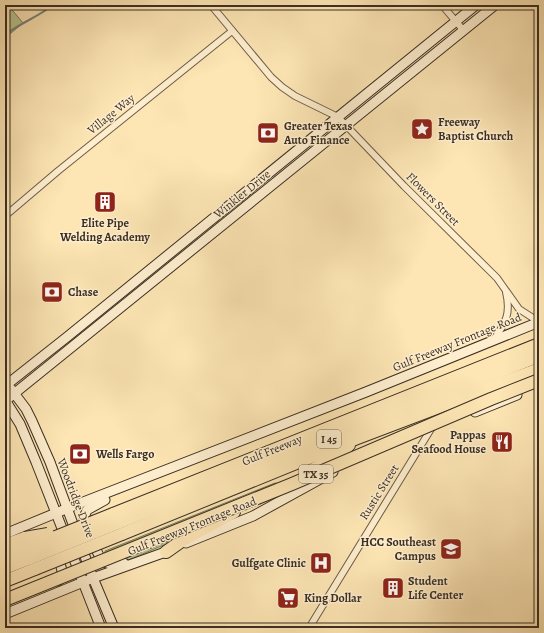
<svg xmlns="http://www.w3.org/2000/svg" width="544" height="633" font-family="Alegreya,serif">
<style>
.green{fill:#b9c692;stroke:#7a7a5b}
.lines{fill:none;stroke-linecap:round;stroke-linejoin:round}
.stream{stroke:#78847c;stroke-width:2}
.street-casing{stroke:#6b5c48;stroke-width:8}
.secondary-casing{stroke:#3a2f24;stroke-width:11}
.highway-casing{stroke:#3a2f24;stroke-width:14}
.street{stroke:#feeece;stroke-width:6}
.secondary{stroke:#feeece;stroke-width:9}
.highway{stroke:#fde5b4;stroke-width:12}
.highway-bridge-casing{stroke:#3a2f24;stroke-width:14;stroke-linecap:butt}
.highway-bridge{stroke:#fde5b4;stroke-width:12}
.labels{text-anchor:middle;dominant-baseline:central;stroke-width:3;stroke-linejoin:round;paint-order:stroke}
.shield{fill:#feeece;stroke:#756857;stroke-width:1}
.shield-label{font-size:11px;font-weight:bold;fill:#3a2f24}
.street-label{font-size:12px;fill:#3a2f24;stroke:#feeece}
.poi-label{font-size:12px;font-weight:bold;fill:#3a2f24;stroke:#feeece;text-anchor:start}
</style>
<rect width="100%" height="100%" fill="#fde5b4"/>
<filter id="stains"><feTurbulence type="fractalNoise" baseFrequency=".005" numOctaves="4"/><feColorMatrix values="0 0 0 0 .2 0 0 0 0 .09 0 0 0 0 .02 0 0 0 .5 -.17"/></filter>
<radialGradient id="worn" r=".72"><stop offset=".6" stop-color="#630" stop-opacity="0"/><stop offset="1" stop-color="#630" stop-opacity=".3"/></radialGradient>
<g class="green">
<polygon points="5,5 8,5 23,23 5,38"/>
<polygon points="275,483 280,484 171,542 121,563 105,558 105,551"/>
</g>
<g class="lines">
<path class="stream" d="M5,35C20,23 38,17 53,5"/>
<g class="street-casing">
<g id="street">
<polyline points="211,5 271,77 282,87 295,96 338,117 404,186 497,278 519,309 533,318 539,318"/>
<polyline points="442,5 464,31"/>
<polyline points="5,216 58,171 232,31"/>
<path d="M494,339C506,323 511,313 506,292"/>
<polyline points="309,628 431,429"/>
</g>
</g>
<g class="secondary-casing">
<g id="secondary">
<polyline points="5,386 67,337 476,5"/>
<polyline points="11,389 26,409 32,421 50,462 93,578 114,628"/>
<polyline points="5,400 20,424 36,462 101,628"/>
<polyline points="5,401 495,5"/>
<polyline points="475,412 517,395"/>
<path d="M105,500L87,510L84,518C88,527 96,554 102,560C108,565 116,565 124,563"/>
<polyline points="5,534 73,506 366,392 539,322"/>
<polyline points="186,543 253,516 333,472"/>
<path d="M56,555C60,565 66,572 58,581"/>
<polyline points="5,614 93,578 171,550"/>
</g>
</g>
<g class="highway-casing">
<g id="highway">
<polyline points="306,473 336,457 349,445"/>
<polyline points="113,514 539,344"/>
<polyline points="118,523 539,356"/>
<polyline points="122,534 355,439 539,369"/>
<polyline points="5,545 25,538"/>
<polyline points="166,552 183,540 234,512"/>
<polyline points="5,557 28,548"/>
<polyline points="5,568 31,558"/>
<polyline points="5,581 35,569"/>
</g>
</g>
<use href="#street" class="street"/>
<use href="#secondary" class="secondary"/>
<use href="#highway" class="highway"/>
<g class="highway-bridge-casing">
<g id="highway-bridge">
<polyline points="25,538 48,534"/>
<polyline points="28,548 113,514"/>
<polyline points="31,558 118,523"/>
<polyline points="35,569 122,534"/>
<polyline points="5,600 292,484 491,399 539,380"/>
</g>
</g>
<use href="#highway-bridge" class="highway-bridge"/>
</g>
<defs>
<g id="sight-square" transform="scale(1.15)"><rect x="-9" y="-9" width="18" height="18" rx="4" fill="#8f2418" stroke="#feeece"/><path d="M0-6L1.8-2.2L6-1.7L2.9 1.2L3.7 5.4L0 3.3L-3.7 5.4L-2.9 1.2L-6-1.7L-1.8-2.2Z" fill="#fff"/></g>
<g id="bank-square" transform="scale(1.15)"><rect x="-9" y="-9" width="18" height="18" rx="4" fill="#8f2418" stroke="#feeece"/><path d="M-6-4H6V4H-6ZM0-2.3a2.3 2.3 0 1 0 0 4.6a2.3 2.3 0 1 0 0-4.6Z" fill="#fff"/></g>
<g id="building-square" transform="scale(1.15)"><rect x="-9" y="-9" width="18" height="18" rx="4" fill="#8f2418" stroke="#feeece"/><path d="M-4-6H4V6H1V3H-1V6H-4ZM-2.5-4.3h1.7v1.8h-1.7ZM.8-4.3h1.7v1.8H.8ZM-2.5-1h1.7V.8h-1.7ZM.8-1h1.7V.8H.8Z" fill="#fff"/></g>
<g id="restaurant-square" transform="scale(1.15)"><rect x="-9" y="-9" width="18" height="18" rx="4" fill="#8f2418" stroke="#feeece"/><path d="M-5-6h1v4h1v-4h1v4h1v-4h1v5L-1.5 .5V6h-2V.5L-5-1ZM5-6V6H3V1.5H1.5Q1.5-4 5-6Z" fill="#fff"/></g>
<g id="university-square" transform="scale(1.15)"><rect x="-9" y="-9" width="18" height="18" rx="4" fill="#8f2418" stroke="#feeece"/><path d="M0-5L7-2L0 1L-7-2ZM-4 1L0 2.5L4 1V4Q0 6-4 4Z" fill="#fff"/></g>
<g id="hospital-square" transform="scale(1.15)"><rect x="-9" y="-9" width="18" height="18" rx="4" fill="#8f2418" stroke="#feeece"/><path d="M-5-5h3v3.5h4V-5h3V5h-3V1.5h-4V5h-3Z" fill="#fff"/></g>
<g id="supermarket-square" transform="scale(1.15)"><rect x="-9" y="-9" width="18" height="18" rx="4" fill="#8f2418" stroke="#feeece"/><path d="M-6-5.5h2.5l.6 2H6L4.5 2H-2.5L-4.4-4H-6ZM-1.5 3.2a1.3 1.3 0 1 0 .1 0ZM3 3.2a1.3 1.3 0 1 0 .1 0Z" fill="#fff"/></g>
</defs>
<g fill-rule="evenodd">
<use href="#sight-square" x="422" y="129"/>
<use href="#bank-square" x="268" y="133"/>
<use href="#building-square" x="105" y="202"/>
<use href="#bank-square" x="52" y="292"/>
<use href="#restaurant-square" x="502" y="442"/>
<use href="#bank-square" x="80" y="454"/>
<use href="#university-square" x="451" y="549"/>
<use href="#hospital-square" x="321" y="563"/>
<use href="#building-square" x="393" y="588"/>
<use href="#supermarket-square" x="288" y="598"/>
</g>
<g class="labels">
<g class="shield">
<rect x="317" y="430" width="24" height="18" rx="3"/>
<rect x="299" y="465" width="34" height="18" rx="3"/>
</g>
<g class="shield-label">
<text x="329" y="439">I 45</text>
<text x="316" y="474">TX 35</text>
</g>
<g class="street-label">
<text transform="translate(111 114) rotate(-39)">Village Way</text>
<text transform="translate(242 194) rotate(-39)">Winkler Drive</text>
<text transform="translate(433 199) rotate(45)">Flowers Street</text>
<text transform="translate(457 342) rotate(-22)">Gulf Freeway Frontage Road</text>
<text transform="translate(272 450) rotate(-22)">Gulf Freeway</text>
<text transform="translate(379 492) rotate(-58)">Rustic Street</text>
<text transform="translate(76 498) rotate(69)">Woodridge Drive</text>
<text transform="translate(192 526) rotate(-22)">Gulf Freeway Frontage Road</text>
</g>
<g class="poi-label">
<text x="438" y="122">Freeway<tspan x="438" dy="14">Baptist Church</tspan></text>
<text x="284" y="126">Greater Texas<tspan x="284" dy="14">Auto Finance</tspan></text>
<text x="105" y="223" text-anchor="middle">Elite Pipe<tspan x="105" dy="14">Welding Academy</tspan></text>
<text x="68" y="292">Chase</text>
<text x="486" y="435" text-anchor="end">Pappas<tspan x="486" dy="14">Seafood House</tspan></text>
<text x="96" y="454">Wells Fargo</text>
<text x="436" y="542" text-anchor="end">HCC Southeast<tspan x="436" dy="14">Campus</tspan></text>
<text x="306" y="563" text-anchor="end">Gulfgate Clinic</text>
<text x="408" y="581">Student<tspan x="408" dy="14">Life Center</tspan></text>
<text x="304" y="598">King Dollar</text>
</g>
</g>
<rect width="544" height="633" fill="none" stroke="#fde5b4" stroke-width="20"/>
<rect x="6" y="6" width="532" height="621" fill="none" stroke="#3a2f24" stroke-width="2"/>
<rect x="10" y="10" width="524" height="613" fill="none" stroke="#3a2f24"/>
<rect width="100%" height="100%" filter="url(#stains)"/>
<rect width="100%" height="100%" fill="url(#worn)"/>
</svg>
